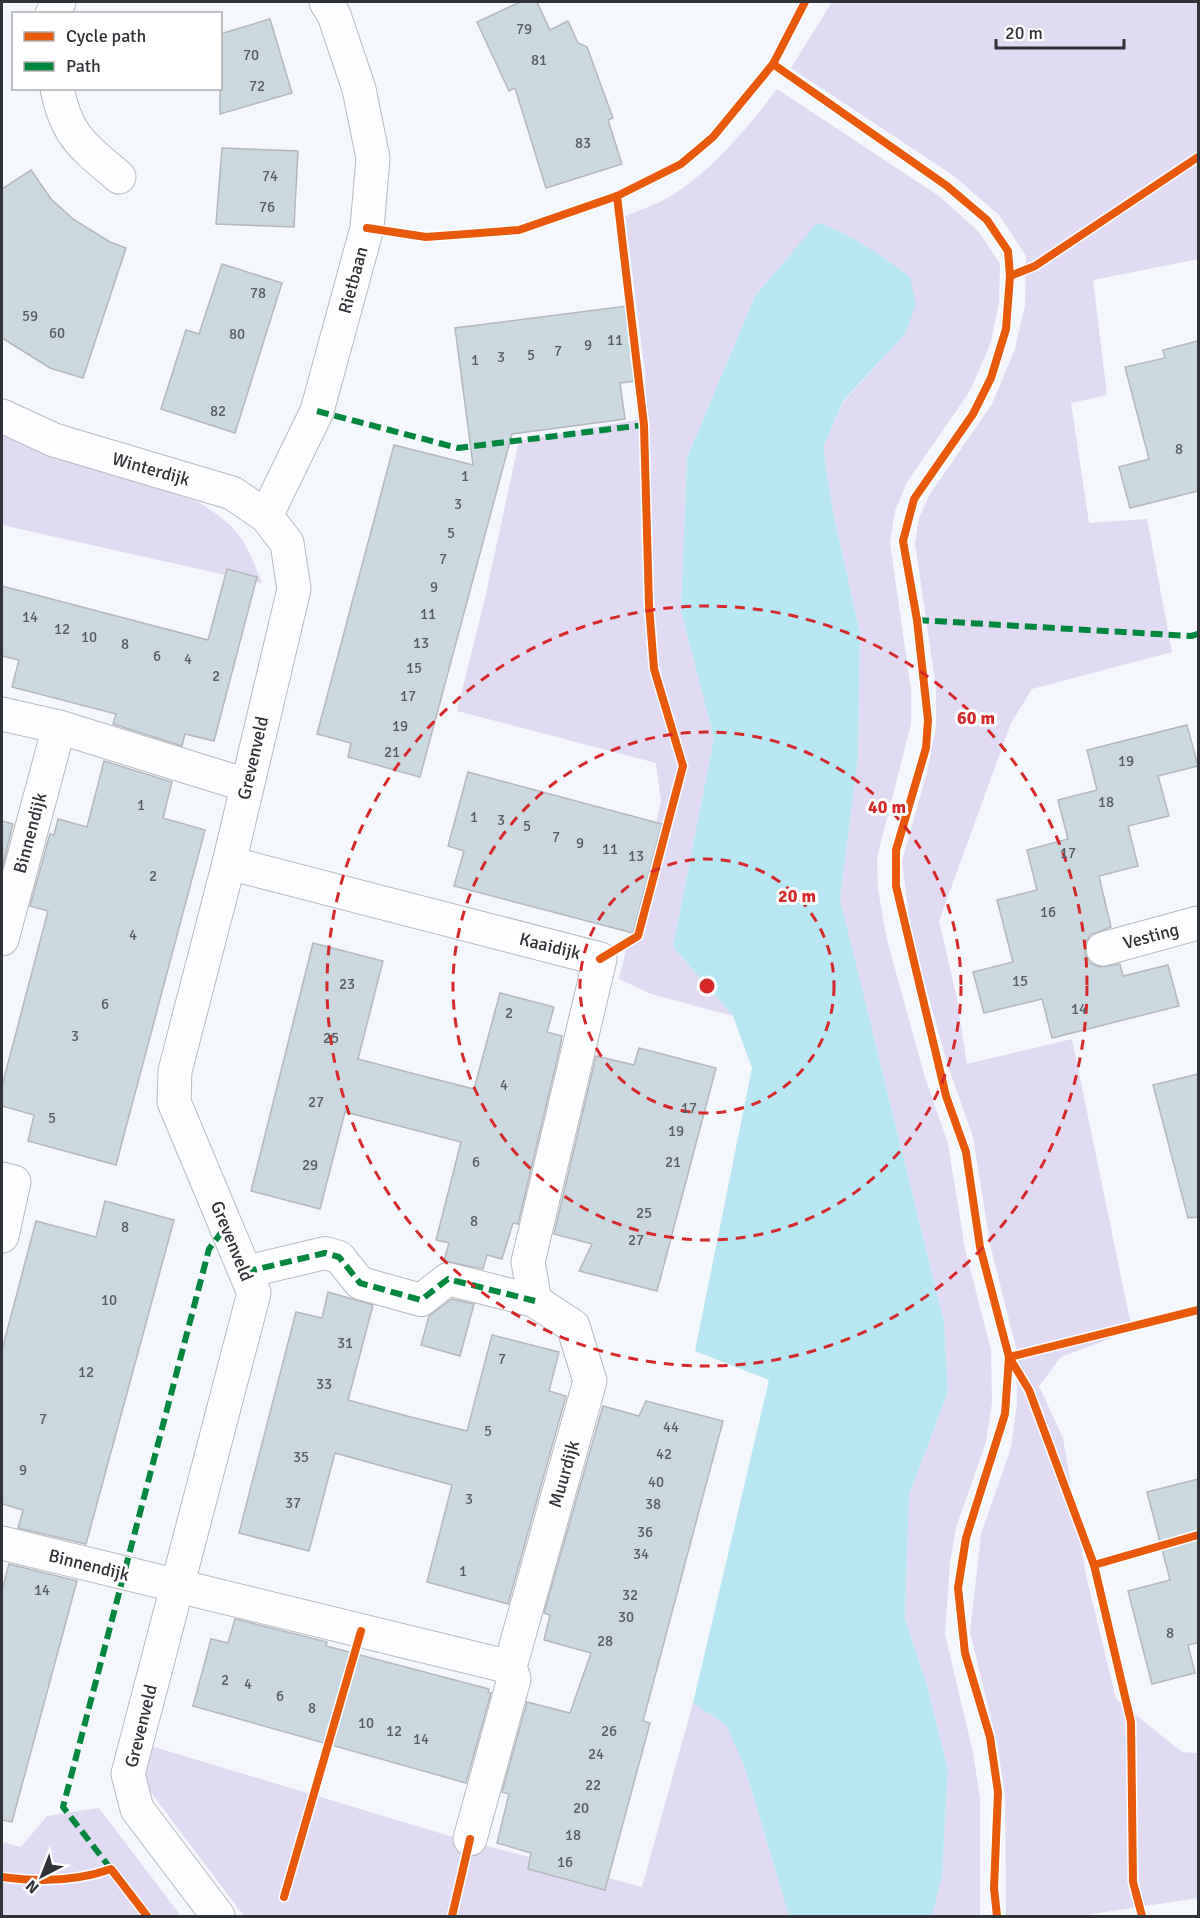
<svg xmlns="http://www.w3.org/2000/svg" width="1200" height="1918" font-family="Signika,sans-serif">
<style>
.green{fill:#e0dbf3}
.water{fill:#b8e7f4}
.building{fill:#ccd8e0;stroke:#b4b8bc;stroke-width:1.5}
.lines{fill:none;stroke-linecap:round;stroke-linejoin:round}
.pedestrian-casing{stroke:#b7babe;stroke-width:34}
.minor-casing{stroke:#b7babe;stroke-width:35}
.pedestrian{stroke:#fdfeff;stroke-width:32}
.minor{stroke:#fdfeff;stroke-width:33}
.quiet{stroke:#00873e;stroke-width:6;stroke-dasharray:12 6;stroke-linecap:butt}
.cycleway-casing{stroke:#fff;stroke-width:11}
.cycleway{stroke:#e8590c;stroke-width:8}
.ring{fill:none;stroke:#d62828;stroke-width:3;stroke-dasharray:10 8}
.labels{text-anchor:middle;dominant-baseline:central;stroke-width:6;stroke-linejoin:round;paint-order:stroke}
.number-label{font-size:15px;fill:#565c61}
.street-label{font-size:18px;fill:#2f3237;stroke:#fff}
.centre{fill:#d62828;stroke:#fff;stroke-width:3}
.ring-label{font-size:18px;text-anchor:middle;font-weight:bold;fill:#d62828;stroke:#fff;stroke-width:6;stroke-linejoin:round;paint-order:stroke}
</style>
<rect width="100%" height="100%" fill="#f4f7fc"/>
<g class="green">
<polygon points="832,2 1198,2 1198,259 1093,280 1107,395 1071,403 1089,523 1147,519 1172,652 1032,689 1011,723 939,921 956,994 967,1064 1072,1039 1132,1330 1061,1357 1039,1386 1063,1438 1086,1575 1116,1699 1182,1752 1198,1753 1198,1898 1079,1916 1006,1916 1005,1796 998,1748 970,1632 981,1534 1011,1448 1017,1403 1016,1348 990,1244 973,1137 948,1066 911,934 902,861 927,772 936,727 936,688 915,543 919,518 930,494 992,404 1015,349 1025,305 1026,256 999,215 954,176 791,68"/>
<path d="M777,89L939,196L979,232L1000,264L999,302L991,342L970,391L907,482L895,511L890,543L911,690V724L877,858L878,889L887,940L924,1074L948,1144L965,1249L991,1350L992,1402L986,1442L956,1528L950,1562L945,1634L973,1753L980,1798V1916L932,1915L942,1875L948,1770L927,1685L905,1619L909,1495L948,1392L944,1322L840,899L858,757L860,633L833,512L823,447L844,401L905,334L910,277C882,256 851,233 817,224L755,296L687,458L681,611L714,738L673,947L733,1016L651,994L619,979L661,802L656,763L457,711L486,594L519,441L646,418L645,373L625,216C637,211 649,207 660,202C705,179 747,129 777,89Z"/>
<path d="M2,433L198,502C240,528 244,538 262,583L2,525Z"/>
<polygon points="693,1703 726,1724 744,1765 789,1916 244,1916 140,1778 151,1746 453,1837 642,1887"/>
<polygon points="99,1808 181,1916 2,1916 2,1842 21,1847 47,1816"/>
</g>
<path class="water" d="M817,223C851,233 882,256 910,277L916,305L905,334L844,400L823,447L833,512L860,633L858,757L840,899L944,1322L948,1392L909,1495L905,1619L927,1685L948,1770L942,1875L932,1916H789L744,1765L726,1725L693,1703L769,1380L695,1351L752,1068L733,1016L673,947L714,738L681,611L687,458L755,296Z"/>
<g class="building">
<polygon points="520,2 537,2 550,30 568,21 578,43 587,47 613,118 608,120 622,164 546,188 515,88 509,91 477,22"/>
<polygon points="270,19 292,93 220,114 220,34"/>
<polygon points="222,148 298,151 294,227 216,224"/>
<polygon points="31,170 51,199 73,219 110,242 126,248 83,378 50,368 2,338 2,189"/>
<polygon points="222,264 282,283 235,433 161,409 186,330 199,334"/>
<polygon points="627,306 636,381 620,383 625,419 512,434 420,777 348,757 351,743 317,734 394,445 473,465 455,328"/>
<polygon points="1198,341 1198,491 1130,508 1119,467 1149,459 1125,367 1165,358 1163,350"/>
<polygon points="227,569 257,577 214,741 185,734 182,746 113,724 116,714 12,687 19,660 2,656 2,586 208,640"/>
<polygon points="1187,725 1198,766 1158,776 1169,816 1128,826 1138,866 1099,876 1111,927 1090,935 1085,945 1085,954 1090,963 1099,967 1120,964 1123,976 1168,965 1179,1006 1052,1038 1042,999 984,1013 973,972 1013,962 997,900 1037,890 1027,850 1068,839 1058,800 1097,790 1087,750"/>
<polygon points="104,761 172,782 163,818 205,830 116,1165 28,1141 34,1115 2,1106 2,1086 48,911 30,906 50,834 54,835 58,819 87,827"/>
<polygon points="468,772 662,824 633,933 454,886 464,851 448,846"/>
<polygon points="2,821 13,824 2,869"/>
<polygon points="313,943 383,961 358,1059 415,1074 474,1089 500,993 554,1007 547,1032 562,1036 560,1047 518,1224 513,1223 502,1259 487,1255 483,1269 444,1261 449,1243 436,1240 461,1142 345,1112 320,1209 251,1191"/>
<polygon points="639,1048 716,1068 657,1291 579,1271 592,1244 554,1234 596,1056 634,1065"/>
<polygon points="1198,1074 1198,1217 1188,1218 1153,1085"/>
<polygon points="105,1201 174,1220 86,1544 18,1528 23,1510 2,1504 2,1350 36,1221 96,1237"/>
<polygon points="328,1292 373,1305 348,1400 407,1416 467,1431 492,1335 559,1352 549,1391 566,1396 508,1604 427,1582 452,1485 393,1469 335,1453 309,1551 239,1533 296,1312 322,1318"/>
<polygon points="452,1299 474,1304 460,1356 421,1345 429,1316"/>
<polygon points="646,1401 723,1421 643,1721 650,1723 605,1890 528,1869 531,1853 497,1843 509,1794 502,1792 527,1702 570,1713 591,1653 544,1640 550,1615 544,1613 603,1406 639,1416"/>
<polygon points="1198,1479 1198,1643 1188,1645 1195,1673 1152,1684 1128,1591 1170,1580 1147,1492"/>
<polygon points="9,1564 77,1581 12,1822 2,1820 2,1591"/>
<polygon points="235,1619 327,1642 326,1646 489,1689 488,1692 491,1693 466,1783 193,1706 211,1639 228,1643"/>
</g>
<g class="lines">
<g class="pedestrian-casing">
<polyline id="pedestrian" points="245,1272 325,1253 339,1257 360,1283 421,1300 448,1279 535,1301"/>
</g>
<g class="minor-casing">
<g id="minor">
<polyline points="52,14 59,2"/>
<path d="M57,88C66,136 84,147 119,177"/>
<polyline points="2,416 54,440 232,493 266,516 287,543 294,589 229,863 175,1071 174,1102 254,1293 128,1774 137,1809 218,1916"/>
<polyline points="266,516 317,411 367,228 373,158 359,89 334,15 326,2"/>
<polyline points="2,714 59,727 246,785"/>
<polyline points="229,863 600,959 528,1262 535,1301 573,1326 590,1381 510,1667 514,1679 470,1839"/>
<polyline points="2,939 59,727"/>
<polyline points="1103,949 1198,923"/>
<polyline points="2,1179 14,1182 2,1236"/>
<polyline points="2,1543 510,1667"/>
</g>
</g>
<use href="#pedestrian" class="pedestrian"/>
<use href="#minor" class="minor"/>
<g class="quiet">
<polyline points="317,411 458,448 644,425"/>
<polyline points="917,620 1191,636 1198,634"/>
<polyline points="245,1272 325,1253 339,1257 360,1283 421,1300 448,1279 535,1301"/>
<polyline points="111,1869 63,1807 209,1249 227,1225"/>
</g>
<g class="cycleway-casing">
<g id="cycleway">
<polyline points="773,64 947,186 987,220 1008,251 1010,276 1006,329 991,378 973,414 914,499 903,541 917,620 928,720 926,748 896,850 896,886 946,1096 966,1152 980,1247 1009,1357 1005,1414 966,1538 958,1588 965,1653 990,1737 998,1792 994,1888 997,1916"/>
<polyline points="367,228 426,237 519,230 617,196 681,164 713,137 773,64 805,2"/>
<polyline points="1010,276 1035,266 1198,157"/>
<polyline points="600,959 638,936 683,766 654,669 649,605 644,425 617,196"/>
<polyline points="1094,1565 1198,1535"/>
<path d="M2,1877C39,1882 75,1882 111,1869L147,1916"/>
<polyline points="284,1897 361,1631"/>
<polyline points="452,1916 470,1839"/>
<polyline points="1142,1916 1133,1882 1131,1722 1094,1565 1029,1390 1009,1357 1198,1310"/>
</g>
</g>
<use href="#cycleway" class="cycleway"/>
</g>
<g class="ring">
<circle cx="707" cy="986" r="127"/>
<circle cx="707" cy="986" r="254"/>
<circle cx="707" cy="986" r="380"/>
</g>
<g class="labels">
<g class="number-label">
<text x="524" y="29">79</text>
<text x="251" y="55">70</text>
<text x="539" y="60">81</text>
<text x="257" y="86">72</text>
<text x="583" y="143">83</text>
<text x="270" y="176">74</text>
<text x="267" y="207">76</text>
<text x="258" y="293">78</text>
<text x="30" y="316">59</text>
<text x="57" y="333">60</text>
<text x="237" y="334">80</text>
<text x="615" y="340">11</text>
<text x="588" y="345">9</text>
<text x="558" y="351">7</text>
<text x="531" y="355">5</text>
<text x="501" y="357">3</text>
<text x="475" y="360">1</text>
<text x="218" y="411">82</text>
<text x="1179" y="449">8</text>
<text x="465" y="476">1</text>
<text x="458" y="504">3</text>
<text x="451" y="533">5</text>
<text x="443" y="559">7</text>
<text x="434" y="587">9</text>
<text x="428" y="614">11</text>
<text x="30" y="617">14</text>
<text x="62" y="629">12</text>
<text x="89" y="637">10</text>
<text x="421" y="643">13</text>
<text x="125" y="644">8</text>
<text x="157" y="656">6</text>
<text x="188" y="659">4</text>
<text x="414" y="668">15</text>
<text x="216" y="676">2</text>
<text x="408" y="696">17</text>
<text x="400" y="726">19</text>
<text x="392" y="752">21</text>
<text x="1126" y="761">19</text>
<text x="1106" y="802">18</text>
<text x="141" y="805">1</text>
<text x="474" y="817">1</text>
<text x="501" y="820">3</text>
<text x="527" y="826">5</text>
<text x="556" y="837">7</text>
<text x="580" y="843">9</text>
<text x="610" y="849">11</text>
<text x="1068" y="853">17</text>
<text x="636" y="856">13</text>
<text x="153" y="876">2</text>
<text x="1048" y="912">16</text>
<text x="133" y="935">4</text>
<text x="1020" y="981">15</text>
<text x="347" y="984">23</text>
<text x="105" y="1004">6</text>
<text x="1079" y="1009">14</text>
<text x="509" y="1013">2</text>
<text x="75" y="1036">3</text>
<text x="331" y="1038">25</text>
<text x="504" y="1085">4</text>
<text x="316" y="1102">27</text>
<text x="689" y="1108">17</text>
<text x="52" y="1118">5</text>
<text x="676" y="1131">19</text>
<text x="476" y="1162">6</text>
<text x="673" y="1162">21</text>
<text x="310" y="1165">29</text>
<text x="644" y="1213">25</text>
<text x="474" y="1221">8</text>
<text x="125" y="1227">8</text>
<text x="636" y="1240">27</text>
<text x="109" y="1300">10</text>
<text x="345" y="1343">31</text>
<text x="502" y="1359">7</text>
<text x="86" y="1372">12</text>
<text x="324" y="1384">33</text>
<text x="43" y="1419">7</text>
<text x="671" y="1427">44</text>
<text x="488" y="1431">5</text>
<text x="664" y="1454">42</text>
<text x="301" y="1457">35</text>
<text x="23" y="1470">9</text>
<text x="656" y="1482">40</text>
<text x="469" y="1499">3</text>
<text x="293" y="1503">37</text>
<text x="653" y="1504">38</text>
<text x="645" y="1532">36</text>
<text x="641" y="1554">34</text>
<text x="463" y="1571">1</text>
<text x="42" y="1590">14</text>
<text x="630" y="1595">32</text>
<text x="626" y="1617">30</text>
<text x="1170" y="1633">8</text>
<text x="605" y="1641">28</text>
<text x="225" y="1680">2</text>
<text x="248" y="1684">4</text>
<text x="280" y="1696">6</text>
<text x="312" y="1708">8</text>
<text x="366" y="1723">10</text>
<text x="394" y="1731">12</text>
<text x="609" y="1731">26</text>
<text x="421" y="1739">14</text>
<text x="596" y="1754">24</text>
<text x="593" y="1785">22</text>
<text x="581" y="1808">20</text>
<text x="573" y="1835">18</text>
<text x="565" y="1862">16</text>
</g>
<g class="street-label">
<text transform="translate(353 280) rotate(-75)">Rietbaan</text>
<text transform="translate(151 469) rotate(16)">Winterdijk</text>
<text transform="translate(253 758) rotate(-77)">Grevenveld</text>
<text transform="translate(30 833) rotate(-75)">Binnendijk</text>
<text transform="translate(1151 936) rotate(-15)">Vesting</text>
<text transform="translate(550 946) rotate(14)">Kaaidijk</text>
<text transform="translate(232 1241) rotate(68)">Grevenveld</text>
<text transform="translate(564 1474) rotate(-74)">Muurdijk</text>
<text transform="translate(89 1565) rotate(14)">Binnendijk</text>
<text transform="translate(141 1726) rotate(-76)">Grevenveld</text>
</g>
</g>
<circle cx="707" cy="986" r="9" class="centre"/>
<g class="ring-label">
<text x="976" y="724">60 m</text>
<text x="887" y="813">40 m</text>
<text x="797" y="902">20 m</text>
</g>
<rect width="1200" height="1918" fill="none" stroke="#2f3237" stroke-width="6"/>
<rect x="12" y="12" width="210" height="78" fill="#ffffff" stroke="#acadaf" stroke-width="1.5"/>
<rect x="24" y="32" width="30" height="9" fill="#e8590c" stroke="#acadaf" stroke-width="1.5"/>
<text x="66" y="42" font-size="18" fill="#2f3237">Cycle path</text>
<rect x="24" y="62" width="30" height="9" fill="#00873e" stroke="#acadaf" stroke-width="1.5"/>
<text x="66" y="72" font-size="18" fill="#2f3237">Path</text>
<g transform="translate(42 1876) rotate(222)" stroke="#ffffff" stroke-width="4.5" paint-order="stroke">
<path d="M0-4.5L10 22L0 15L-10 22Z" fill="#2f3237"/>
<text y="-9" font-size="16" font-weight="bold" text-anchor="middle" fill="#2f3237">N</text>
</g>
<path d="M996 39v9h128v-9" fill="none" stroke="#2f3237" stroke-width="3"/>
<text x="1005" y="39" font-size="18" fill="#2f3237" stroke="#ffffff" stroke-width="4.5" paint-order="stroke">20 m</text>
</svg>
